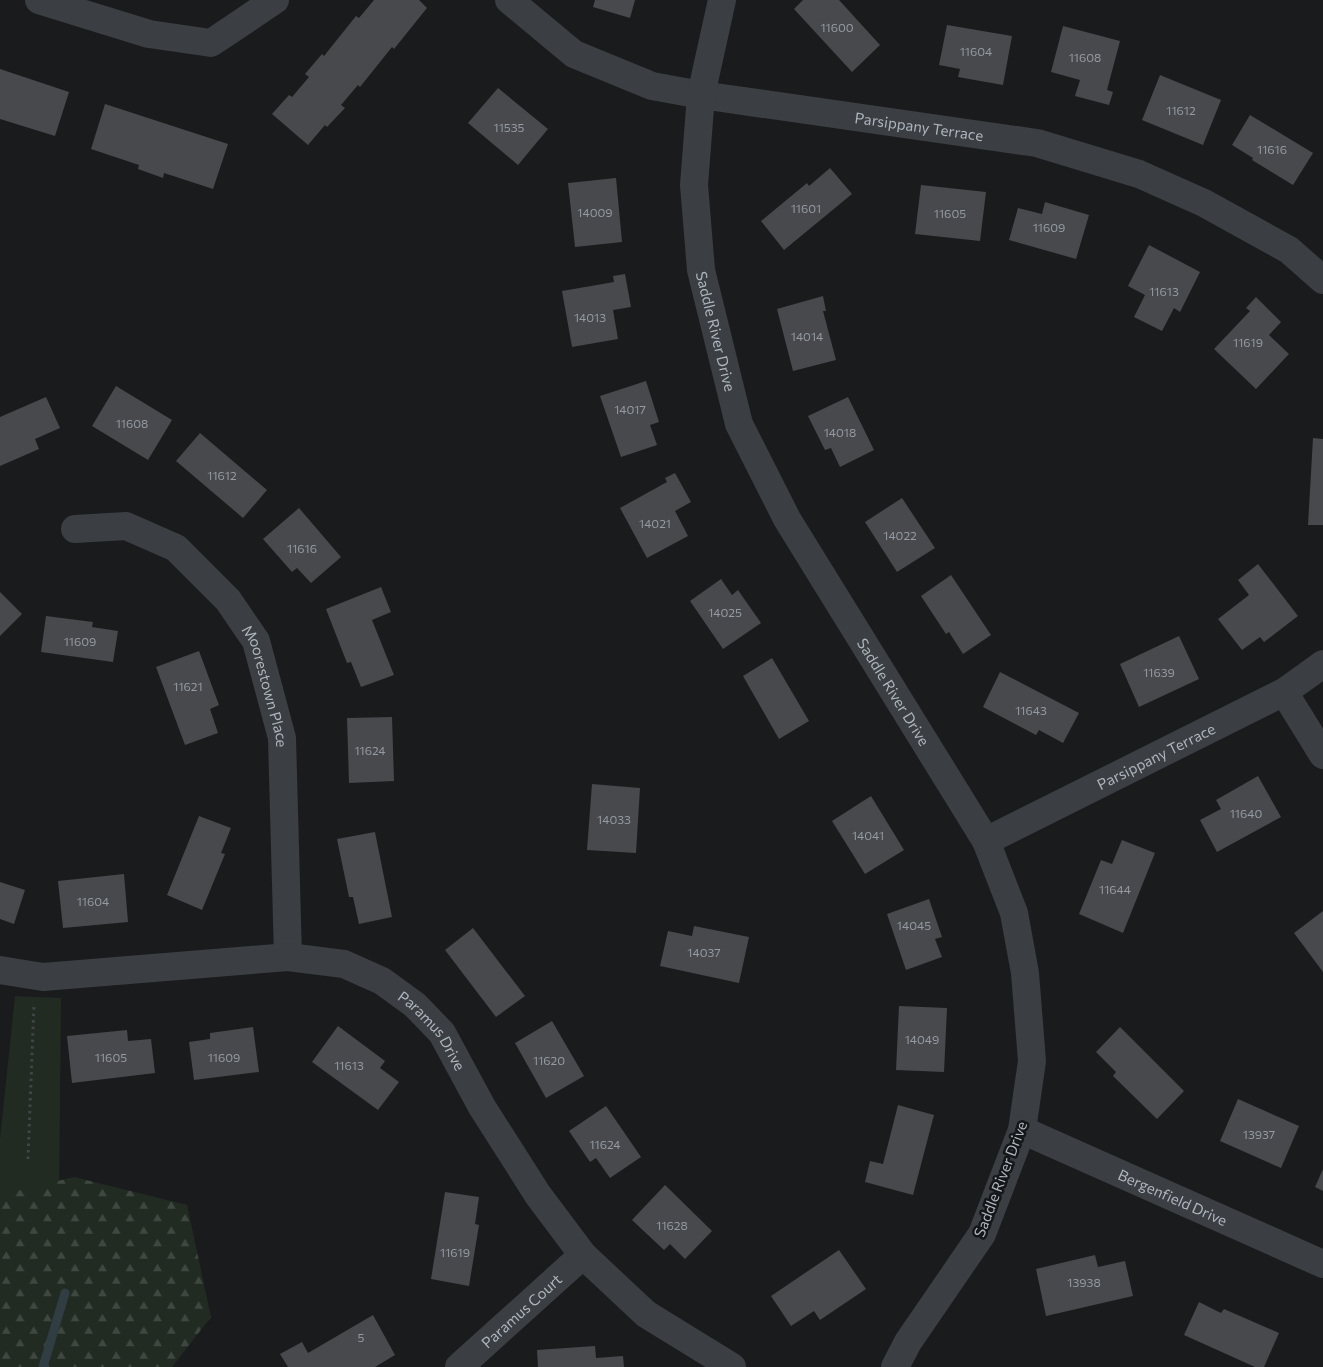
<svg xmlns="http://www.w3.org/2000/svg" width="1323" height="1367" font-family="Commissioner,sans-serif">
<style>
.green{fill:#222b22}
.forest{fill:url(#forest-firs)}
.lines{fill:none;stroke-linecap:round;stroke-linejoin:round}
.stream{stroke:#303d42;stroke-width:9}
.building{fill:#47494d}
.path{stroke:#414549;stroke-width:3;stroke-dasharray:2.5 4;stroke-linecap:butt}
.street{stroke:#3b3e42;stroke-width:28}
.labels{text-anchor:middle;dominant-baseline:central;stroke-width:5;stroke-linejoin:round;paint-order:stroke}
.number-label{font-size:12px;fill:#949aa1}
.street-label{font-size:15px;fill:#adb5bd;stroke:#151618}
</style>
<defs>
<pattern id="forest-firs" width="22" height="20" patternUnits="userSpaceOnUse" patternTransform="scale(1.25)"><rect width="22" height="20" fill="#222b22"/><path d="M5 1l3.5 6h-7zM16 11l3.5 6h-7z" fill="#3f4840"/></pattern>
</defs>
<rect width="100%" height="100%" fill="#1a1b1d"/>
<polygon class="green" points="15,996 61,998 59,1210 0,1367 0,1139"/>
<polygon class="forest" points="74,1177 187,1205 211,1317 172,1367 0,1367 0,1195"/>
<g class="lines">
<polyline class="stream" points="43,1367 65,1293"/>
</g>
<g class="building">
<polygon points="374,0 419,0 427,8 394,49 392,47 360,87 358,85 341,105 345,108 327,127 325,125 308,145 272,114 289,95 292,97 309,77 305,74 322,54 324,56 356,16 359,18"/>
<polygon points="595,0 635,0 630,18 593,7"/>
<polygon points="803,0 839,0 880,45 852,72 794,9"/>
<polygon points="947,25 1012,36 1003,85 958,77 960,69 939,65"/>
<polygon points="1063,26 1120,41 1107,90 1113,92 1109,105 1075,96 1080,80 1051,72"/>
<polygon points="0,69 69,92 55,136 0,119"/>
<polygon points="1160,75 1221,100 1203,145 1142,120"/>
<polygon points="498,88 548,129 518,165 468,123"/>
<polygon points="105,104 228,144 213,189 164,173 163,178 138,169 139,165 91,149"/>
<polygon points="1250,115 1313,153 1293,185 1252,160 1253,158 1232,145"/>
<polygon points="830,168 852,194 784,250 761,221 807,183 809,186"/>
<polygon points="616,178 622,242 575,247 568,183"/>
<polygon points="921,185 986,192 980,241 915,234"/>
<polygon points="1045,202 1089,215 1076,259 1009,240 1018,208 1042,214"/>
<polygon points="1149,245 1200,272 1180,312 1174,308 1162,331 1134,317 1145,295 1128,286"/>
<polygon points="625,274 631,307 613,310 618,339 572,347 562,291 614,282 613,276"/>
<polygon points="823,296 826,311 823,311 836,360 793,371 777,309"/>
<polygon points="1256,297 1281,322 1269,335 1289,354 1256,389 1214,349 1250,311 1246,308"/>
<polygon points="646,381 659,422 650,425 657,445 621,457 600,396"/>
<polygon points="116,386 172,420 148,460 92,426"/>
<polygon points="46,397 60,428 35,439 39,449 0,466 0,417"/>
<polygon points="848,397 874,450 840,467 831,448 825,450 808,416"/>
<polygon points="200,433 267,490 243,518 176,461"/>
<polygon points="1313,438 1323,439 1323,525 1308,525"/>
<polygon points="675,473 691,502 675,511 688,536 647,558 620,508 667,482 665,478"/>
<polygon points="902,498 935,548 897,572 865,522"/>
<polygon points="299,508 341,557 311,583 297,568 292,572 263,539"/>
<polygon points="1258,564 1298,616 1264,642 1260,637 1242,650 1218,619 1249,595 1238,580"/>
<polygon points="951,575 991,635 963,654 949,632 946,634 921,596"/>
<polygon points="721,579 732,595 738,590 761,623 723,649 690,601"/>
<polygon points="381,587 391,612 372,620 394,675 361,687 351,662 347,663 326,609"/>
<polygon points="0,592 22,614 0,636"/>
<polygon points="46,616 93,622 92,627 118,631 113,662 41,652"/>
<polygon points="1179,636 1199,679 1139,707 1120,664"/>
<polygon points="199,651 219,705 210,709 218,733 185,745 156,667"/>
<polygon points="772,658 809,721 779,739 743,676"/>
<polygon points="1000,672 1079,713 1063,743 1039,730 1036,735 983,707"/>
<polygon points="392,717 394,781 349,783 347,718"/>
<polygon points="1258,776 1281,817 1217,852 1200,820 1221,809 1216,800"/>
<polygon points="592,784 640,788 636,853 587,850"/>
<polygon points="871,796 904,850 865,874 832,821"/>
<polygon points="199,816 231,828 221,853 225,854 202,910 167,895"/>
<polygon points="375,832 392,917 359,924 353,897 349,897 337,839"/>
<polygon points="1122,840 1155,853 1123,933 1079,914 1101,860 1112,864"/>
<polygon points="124,874 128,922 63,928 58,881"/>
<polygon points="0,882 25,890 14,924 0,919"/>
<polygon points="929,899 942,937 935,939 942,957 906,970 887,914"/>
<polygon points="1323,911 1323,972 1294,933"/>
<polygon points="694,926 749,937 739,983 660,966 668,931 692,936"/>
<polygon points="473,928 525,996 496,1017 445,950"/>
<polygon points="899,1006 947,1008 944,1072 896,1070"/>
<polygon points="552,1021 584,1076 546,1098 515,1043"/>
<polygon points="338,1026 385,1061 380,1068 399,1082 378,1110 312,1062"/>
<polygon points="253,1027 259,1072 194,1080 189,1042 210,1039 210,1033"/>
<polygon points="1120,1027 1184,1091 1157,1119 1113,1076 1116,1072 1096,1052"/>
<polygon points="127,1030 128,1041 151,1039 155,1073 72,1083 67,1036"/>
<polygon points="1238,1099 1299,1126 1281,1168 1220,1141"/>
<polygon points="898,1105 934,1115 913,1195 865,1182 870,1161 883,1164"/>
<polygon points="606,1106 641,1157 610,1178 596,1158 590,1162 569,1131"/>
<polygon points="1323,1169 1323,1191 1315,1187"/>
<polygon points="665,1185 712,1231 685,1259 670,1244 664,1250 632,1220"/>
<polygon points="445,1192 479,1197 475,1224 479,1225 469,1286 431,1279"/>
<polygon points="839,1250 866,1289 820,1320 814,1311 791,1326 771,1296"/>
<polygon points="1095,1255 1098,1267 1125,1261 1133,1296 1046,1316 1036,1269"/>
<polygon points="1199,1302 1221,1313 1224,1309 1279,1333 1264,1367 1255,1367 1184,1335"/>
<polygon points="373,1315 395,1355 375,1367 288,1367 280,1354 302,1342 308,1353"/>
<polygon points="595,1346 596,1358 623,1356 624,1367 538,1367 537,1350"/>
</g>
<g class="lines">
<polyline class="path" points="28,1159 34,1004"/>
<g class="street">
<polyline points="39,0 149,34 211,43 275,0"/>
<path id="s1" d="M509,0L574,54L652,86L701,95L1037,143L1139,174L1204,203L1289,250L1323,280"/>
<path id="s2" d="M722,0L701,95L694,185L701,270L739,424L787,519L986,841L1014,913L1025,973L1032,1061L1022,1130L982,1234L908,1342L895,1367"/>
<path id="s3" d="M75,529L126,526L176,548L228,600L256,641L282,738L288,957"/>
<polyline points="1284,692 1323,755"/>
<path id="s4" d="M986,841L1284,692L1323,664"/>
<path id="s5" d="M0,970L43,977L288,957L344,964L382,981L415,1005L442,1033L482,1107L538,1195L583,1255L646,1314L732,1367"/>
<path id="s6" d="M1022,1130L1323,1264"/>
<path id="s7" d="M459,1367L583,1255"/>
</g>
</g>
<g class="labels">
<g class="number-label">
<text x="837" y="27">11600</text>
<text x="976" y="51">11604</text>
<text x="1085" y="57">11608</text>
<text x="1181" y="110">11612</text>
<text x="509" y="127">11535</text>
<text x="1272" y="149">11616</text>
<text x="806" y="208">11601</text>
<text x="595" y="212">14009</text>
<text x="950" y="213">11605</text>
<text x="1049" y="227">11609</text>
<text x="1164" y="291">11613</text>
<text x="590" y="317">14013</text>
<text x="807" y="336">14014</text>
<text x="1248" y="342">11619</text>
<text x="630" y="409">14017</text>
<text x="132" y="423">11608</text>
<text x="840" y="432">14018</text>
<text x="222" y="475">11612</text>
<text x="655" y="523">14021</text>
<text x="900" y="535">14022</text>
<text x="302" y="548">11616</text>
<text x="725" y="612">14025</text>
<text x="80" y="641">11609</text>
<text x="1159" y="672">11639</text>
<text x="188" y="686">11621</text>
<text x="1031" y="710">11643</text>
<text x="370" y="750">11624</text>
<text x="1246" y="813">11640</text>
<text x="614" y="819">14033</text>
<text x="868" y="835">14041</text>
<text x="1115" y="889">11644</text>
<text x="93" y="901">11604</text>
<text x="914" y="925">14045</text>
<text x="704" y="952">14037</text>
<text x="922" y="1039">14049</text>
<text x="111" y="1057">11605</text>
<text x="224" y="1057">11609</text>
<text x="549" y="1060">11620</text>
<text x="349" y="1065">11613</text>
<text x="1259" y="1134">13937</text>
<text x="605" y="1144">11624</text>
<text x="672" y="1225">11628</text>
<text x="455" y="1252">11619</text>
<text x="1084" y="1282">13938</text>
<text x="361" y="1337">5</text>
</g>
<g class="street-label">
<text stroke="none"><textPath href="#s1" startOffset="439">Parsippany Terrace</textPath></text>
<text stroke="none"><textPath href="#s2" startOffset="336">Saddle River Drive</textPath></text>
<text stroke="none"><textPath href="#s3" startOffset="275">Moorestown Place</textPath></text>
<text stroke="none"><textPath href="#s2" startOffset="741">Saddle River Drive</textPath></text>
<text stroke="none"><textPath href="#s4" startOffset="190">Parsippany Terrace</textPath></text>
<text stroke="none"><textPath href="#s5" startOffset="459">Paramus Drive</textPath></text>
<text transform="translate(1000 1179) rotate(-69)">Saddle River Drive</text>
<text stroke="none"><textPath href="#s6" startOffset="165">Bergenfield Drive</textPath></text>
<text stroke="none"><textPath href="#s7" startOffset="84">Paramus Court</textPath></text>
</g>
</g>
</svg>
